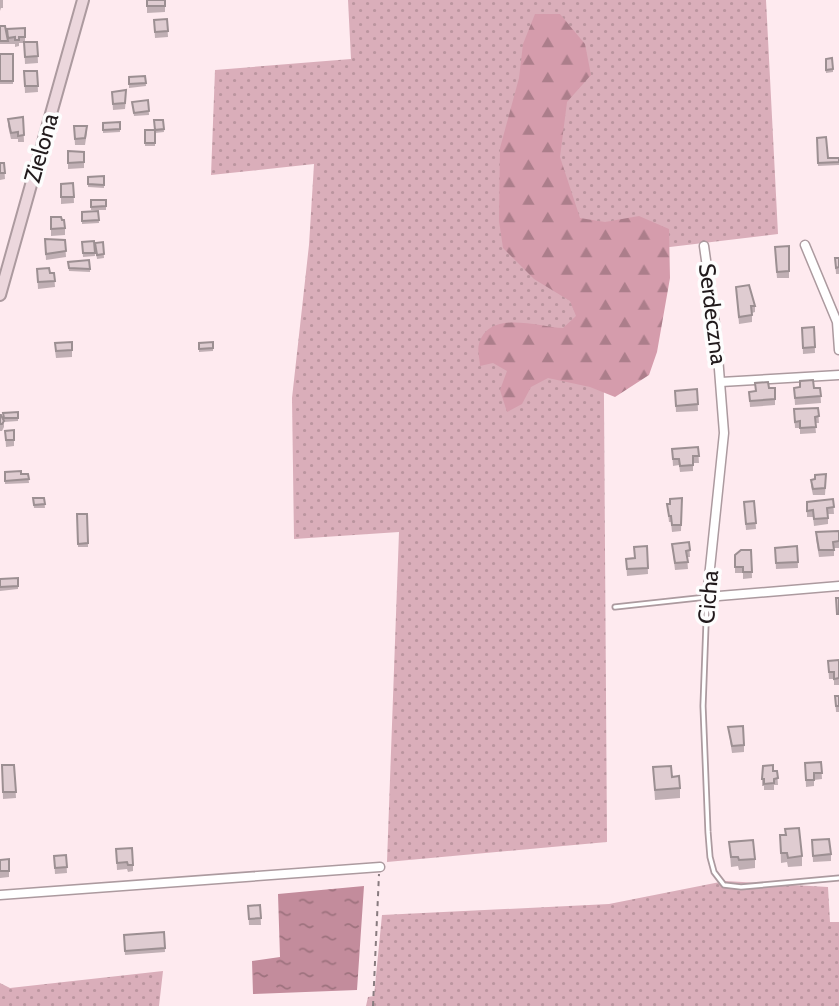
<svg xmlns="http://www.w3.org/2000/svg" width="839" height="1006" font-family="Cabin,sans-serif">
<style>
.grass{fill:url(#grass-dots)}
.forest{fill:url(#forest-firs)}
.water{fill:url(#water-ripples)}
.lines{fill:none;stroke-linecap:round;stroke-linejoin:round}
.lane-casing{stroke:#ac9a9f;stroke-width:7}
.street-casing{stroke:#ac9a9f;stroke-width:11}
.secondary-casing{stroke:#ac9a9f;stroke-width:14}
.path{stroke:#887b7f;stroke-width:2;stroke-dasharray:5 5;stroke-linecap:butt}
.lane{stroke:#fff;stroke-width:3.5}
.street{stroke:#fff;stroke-width:8}
.secondary{stroke:#ecd7dd;stroke-width:10}
.wall{fill:#c0afb4}
.building{fill:#dfccd1;stroke:#9c8f92;stroke-width:2}
.labels{text-anchor:middle;dominant-baseline:central;stroke-width:7;stroke-linejoin:round;paint-order:stroke}
.street-label{font-size:23px;fill:#211a1c;stroke:#fdfdfd}
</style>
<defs>
<pattern id="grass-dots" width="8" height="8" patternUnits="userSpaceOnUse" patternTransform="scale(1.75)"><rect width="8" height="8" fill="#daaeba"/><path d="M2 2h.1M6 6h.1" fill="none" stroke="#bb959f" stroke-width="1.8" stroke-linecap="round"/></pattern>
<pattern id="forest-firs" width="22" height="20" patternUnits="userSpaceOnUse" patternTransform="scale(1.75)"><rect width="22" height="20" fill="#d59cac"/><path d="M5 1l3.5 6h-7zM16 11l3.5 6h-7z" fill="#ac7e8b"/></pattern>
<pattern id="water-ripples" width="26" height="14" patternUnits="userSpaceOnUse" patternTransform="scale(1.75)"><rect width="26" height="14" fill="#c38c9c"/><path d="M2 4q2-2 4 0t4 0M15 11q2-2 4 0t4 0" fill="none" stroke="#9e727e"/></pattern>
</defs>
<rect width="100%" height="100%" fill="#feeaef"/>
<g class="grass">
<polygon points="348,0 766,0 778,234 603,255 607,842 387,862 399,532 294,539 292,398 309,245 314,164 211,175 215,70 351,59"/>
<polygon points="725,881 828,887 830,922 839,922 839,1006 366,1006 368,997 374,996 382,915 609,904"/>
<polygon points="163,971 159,1006 0,1006 0,983 10,988"/>
</g>
<path class="forest" d="M535,14H560L585,44L591,75L567,102L560,157L580,218L605,222L639,216L669,229L670,278L657,352L649,375L615,397L590,387L548,378L531,387L522,404L507,412L500,390L507,371L493,363L480,366C480,360 477,350 479,344C489,309 538,327 563,328L576,316L570,301L534,279L503,248L499,221L500,148L519,78L523,44Z"/>
<polygon class="water" points="364,886 357,990 253,994 252,961 280,957 278,894"/>
<g class="lines">
<g class="lane-casing">
<polyline id="lane" points="615,607 707,597 703,706 708,832 710,857 714,872 724,885 741,887 839,878"/>
</g>
<g class="street-casing">
<g id="street">
<polyline points="805,245 837,322 839,350"/>
<polyline points="704,246 716,331 724,433 707,597 839,586"/>
<polyline points="721,382 839,375"/>
<polyline points="0,895 380,867"/>
</g>
</g>
<g class="secondary-casing">
<polyline id="secondary" points="0,295 83,0"/>
</g>
<polyline class="path" points="373,1006 379,874"/>
<use href="#lane" class="lane"/>
<use href="#street" class="street"/>
<use href="#secondary" class="secondary"/>
</g>
<g class="wall">
<polygon points="0,0 3,0 3,8 1,8 0,11"/>
<polygon points="147,0 165,0 165,12 147,13"/>
<polygon points="167,19 168,37 155,38 154,20"/>
<polygon points="0,26 7,39 7,29 25,28 25,42 37,42 38,63 25,64 24,43 19,43 19,46 15,47 15,44 0,44"/>
<rect x="0" y="54" width="13" height="30"/>
<polygon points="826,59 833,69 833,72 826,73"/>
<polygon points="24,71 37,71 38,92 25,93"/>
<polygon points="145,76 146,86 129,88 129,77"/>
<polygon points="112,92 126,97 125,109 113,110"/>
<polygon points="148,100 149,115 134,116 132,102"/>
<polygon points="23,117 24,142 18,142 18,139 11,139 8,126 8,119"/>
<polygon points="163,120 164,132 155,133 155,146 145,146 145,130 154,130"/>
<polygon points="120,122 120,132 103,133 103,123"/>
<polygon points="74,126 87,132 85,145 75,145"/>
<polygon points="817,138 828,158 839,158 839,165 818,166"/>
<polygon points="68,151 84,152 84,168 68,169"/>
<polygon points="0,163 4,163 5,179 0,180"/>
<polygon points="104,176 104,188 88,187 88,177"/>
<polygon points="73,183 74,203 61,204 61,184"/>
<rect x="91" y="200" width="15" height="10"/>
<polygon points="98,211 99,223 82,224 82,212"/>
<polygon points="51,217 62,220 65,228 65,235 51,236"/>
<polygon points="45,239 65,240 66,257 46,260"/>
<polygon points="94,241 95,256 83,257 82,242"/>
<polygon points="103,242 104,258 97,259 95,243"/>
<polygon points="789,246 789,278 777,278 775,253"/>
<polygon points="835,258 839,258 839,274 836,274"/>
<polygon points="68,262 90,269 90,272 69,271"/>
<polygon points="37,269 50,273 54,273 55,287 38,289"/>
<polygon points="736,287 755,306 755,312 752,313 752,322 739,324"/>
<polygon points="814,327 815,353 803,354 802,328"/>
<polygon points="72,342 72,357 56,358 55,350"/>
<polygon points="213,342 213,351 199,352 199,343"/>
<polygon points="769,388 775,388 775,405 750,407 749,392"/>
<polygon points="794,388 820,388 821,403 795,405"/>
<polygon points="697,389 698,411 676,412 675,391"/>
<polygon points="818,408 819,423 815,423 816,433 800,434 800,428 795,428 794,409"/>
<polygon points="18,412 18,421 4,422 4,427 2,431 0,431 0,415 4,420 3,413"/>
<polygon points="14,430 14,446 6,447 5,431"/>
<polygon points="698,447 699,463 693,463 693,471 680,472 679,465 673,466 672,449"/>
<polygon points="5,472 28,474 29,483 5,484"/>
<polygon points="811,480 826,480 825,495 813,495 811,486"/>
<polygon points="33,498 44,498 45,508 34,508"/>
<polygon points="682,498 681,531 672,532 671,522 669,522 667,504 670,504"/>
<polygon points="833,499 834,514 828,514 828,524 814,526 813,517 807,517 807,502"/>
<polygon points="754,501 756,529 746,530 744,502"/>
<polygon points="77,514 87,514 88,547 78,547"/>
<polygon points="839,531 839,548 834,548 834,556 819,557 816,539 816,532"/>
<polygon points="689,542 690,557 687,557 688,569 675,570 672,544"/>
<polygon points="647,546 648,574 627,576 626,559 634,558"/>
<polygon points="797,546 798,568 776,569 775,548"/>
<polygon points="751,550 752,578 743,579 743,573 735,573 735,555"/>
<polygon points="18,578 18,589 0,591 0,579"/>
<polygon points="839,660 839,685 834,685 834,679 829,679 828,661"/>
<polygon points="835,696 839,696 839,712 836,712"/>
<polygon points="728,727 744,745 744,752 732,753"/>
<polygon points="821,762 822,779 814,780 814,786 806,787 805,763"/>
<polygon points="2,765 14,765 16,798 3,799"/>
<polygon points="653,767 680,788 680,798 655,800"/>
<polygon points="773,771 777,771 778,785 774,785 774,790 764,790 764,786 762,786 762,779"/>
<polygon points="780,835 802,856 802,866 788,867 787,862 781,863"/>
<polygon points="812,840 831,854 831,861 813,862"/>
<polygon points="729,842 755,859 755,868 739,870 738,866 731,867"/>
<polygon points="116,849 133,865 133,871 128,872 127,869 117,870"/>
<polygon points="66,855 67,873 55,874 54,856"/>
<polygon points="9,859 9,877 0,878 0,860"/>
<polygon points="260,905 261,925 249,925 248,906"/>
<polygon points="164,932 165,952 125,955 124,935"/>
</g>
<g class="building">
<rect x="147" y="0" width="18" height="6"/>
<polygon points="167,19 168,31 155,32 154,20"/>
<polygon points="0,26 5,26 8,41 0,41"/>
<polygon points="25,28 25,37 19,37 19,40 15,40 15,37 8,38 7,29"/>
<polygon points="24,42 37,42 38,56 25,57"/>
<rect x="0" y="54" width="13" height="27"/>
<polygon points="832,58 833,69 826,70 826,59"/>
<polygon points="24,71 37,71 38,86 25,86"/>
<polygon points="145,76 146,83 129,84 129,77"/>
<polygon points="126,90 125,103 113,104 112,92"/>
<polygon points="148,100 149,111 134,113 132,102"/>
<polygon points="23,117 24,135 18,136 18,132 11,133 8,119"/>
<polygon points="154,120 163,120 164,129 155,130 155,143 145,143 145,130 155,130"/>
<polygon points="120,122 120,129 103,130 103,123"/>
<polygon points="74,126 87,126 85,138 75,139"/>
<polygon points="826,137 828,158 839,158 839,162 818,163 817,138"/>
<polygon points="68,151 84,152 84,162 68,163"/>
<polygon points="0,163 4,163 5,173 0,173"/>
<polygon points="104,176 104,185 88,184 88,177"/>
<polygon points="73,183 74,197 61,197 61,184"/>
<polygon points="91,200 106,200 106,206 91,207"/>
<polygon points="98,211 99,220 82,221 82,212"/>
<polygon points="51,217 61,217 62,220 64,220 65,228 51,229"/>
<polygon points="45,239 65,240 66,251 46,254"/>
<polygon points="94,241 95,253 83,253 82,242"/>
<polygon points="103,242 104,254 97,255 95,243"/>
<polygon points="789,246 789,271 777,272 775,247"/>
<polygon points="835,258 839,258 839,267 836,268"/>
<polygon points="89,260 90,269 69,268 68,262"/>
<polygon points="49,268 50,273 54,273 55,281 38,282 37,269"/>
<polygon points="749,285 755,306 751,306 752,315 739,317 736,287"/>
<polygon points="814,327 815,347 803,348 802,328"/>
<polygon points="72,342 72,350 56,351 55,343"/>
<polygon points="213,342 213,348 199,349 199,343"/>
<polygon points="813,380 814,388 820,388 821,396 795,398 794,388 800,387 800,381"/>
<polygon points="768,382 769,388 775,388 775,399 750,401 749,392 756,391 755,383"/>
<polygon points="697,389 698,404 676,406 675,391"/>
<polygon points="818,408 819,416 815,417 816,427 800,428 800,421 795,422 794,409"/>
<polygon points="18,412 18,418 4,418 3,413"/>
<polygon points="0,415 1,415 4,421 2,424 0,424"/>
<polygon points="14,430 14,440 6,440 5,431"/>
<polygon points="698,447 699,456 693,456 693,465 680,466 679,459 673,459 672,449"/>
<polygon points="21,471 21,474 28,474 29,479 5,481 5,472"/>
<polygon points="826,474 825,488 813,489 811,480 815,479 815,475"/>
<polygon points="33,498 44,498 45,504 34,505"/>
<polygon points="682,498 681,525 672,525 671,516 669,516 667,504 670,504 670,499"/>
<polygon points="833,499 834,507 827,508 828,518 814,519 813,510 807,511 807,502"/>
<polygon points="754,501 756,523 746,524 744,502"/>
<polygon points="77,514 87,514 88,543 78,544"/>
<polygon points="839,531 839,541 833,542 834,550 819,550 816,532"/>
<polygon points="689,542 690,550 686,551 688,562 675,563 672,544"/>
<polygon points="647,546 648,568 627,569 626,559 635,558 634,547"/>
<polygon points="797,546 798,562 776,563 775,548"/>
<polygon points="741,550 751,550 752,572 743,572 743,567 735,567 735,555"/>
<polygon points="18,578 18,586 0,587 0,579"/>
<polygon points="836,598 839,598 839,614 837,614"/>
<polygon points="839,660 839,678 834,679 834,672 829,672 828,661"/>
<polygon points="835,696 839,696 839,706 836,706"/>
<polygon points="743,726 744,745 732,746 728,727"/>
<polygon points="821,762 822,773 814,773 814,780 806,780 805,763"/>
<polygon points="2,765 14,765 16,792 3,792"/>
<polygon points="773,765 773,771 777,771 778,778 774,779 774,783 764,784 764,779 762,779 763,766"/>
<polygon points="671,766 672,777 679,776 680,788 655,790 653,767"/>
<polygon points="799,828 802,856 788,858 787,853 781,853 780,835 786,835 785,829"/>
<polygon points="829,839 831,854 813,856 812,840"/>
<polygon points="753,840 755,859 739,860 738,857 731,857 729,842"/>
<polygon points="132,848 133,865 128,865 127,862 117,863 116,849"/>
<polygon points="66,855 67,867 55,868 54,856"/>
<polygon points="9,859 9,871 0,871 0,860"/>
<polygon points="260,905 261,918 249,919 248,906"/>
<polygon points="164,932 165,948 125,951 124,935"/>
</g>
<g class="labels">
<g class="street-label">
<text transform="translate(41 148) rotate(-74)">Zielona</text>
<text transform="translate(713 314) rotate(83)">Serdeczna</text>
<text transform="translate(708 597) rotate(-85)">Cicha</text>
</g>
</g>
</svg>
